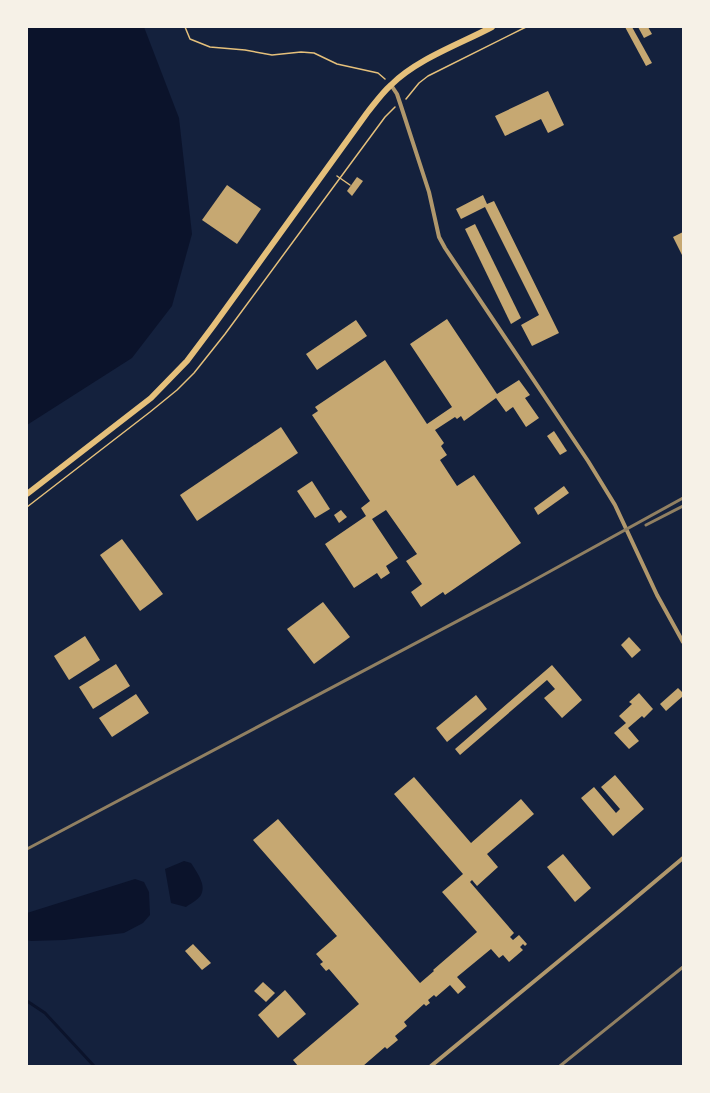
<svg xmlns="http://www.w3.org/2000/svg" width="710" height="1093" font-family="'Roboto Serif',serif">
<style>
.water{fill:#0b132b}
.lines{fill:none;stroke-linecap:round;stroke-linejoin:round}
.stream{stroke:#0b132b;stroke-width:3}
.building{fill:#c6a872}
.path{stroke:#e5c07b;stroke-width:1.5}
.minor{stroke:#b1986c;stroke-width:4}
.secondary{stroke:#e5c07b;stroke-width:6}
.rail{stroke:#918062;stroke-width:3}
</style>
<rect width="100%" height="100%" fill="#14213d"/>
<g class="water">
<polygon points="27,27 144,27 179,118 192,234 172,306 132,358 27,425"/>
<path d="M184,861L191,863C196,871 207,885 201,895C198,900 190,904 186,907L171,903L165,869Z"/>
<polygon points="135,879 144,882 149,892 150,915 143,923 124,933 64,940 31,941 27,940 27,913"/>
</g>
<g class="lines">
<polyline class="stream" points="27,1001 45,1013 94,1066"/>
</g>
<g class="building">
<polygon points="625,27 632,27 652,63 646,66"/>
<polygon points="638,27 648,27 652,34 644,38"/>
<polygon points="548,91 564,125 548,133 541,119 505,136 495,116"/>
<polygon points="357,177 363,181 352,196 347,191"/>
<polygon points="227,185 261,209 237,244 202,220"/>
<polygon points="483,195 487,204 494,201 559,333 532,346 521,325 539,315 485,207 461,219 456,209"/>
<polygon points="475,224 521,318 511,324 465,229"/>
<polygon points="683,232 683,257 673,237"/>
<polygon points="447,319 497,394 519,380 530,395 525,398 539,418 526,427 513,407 506,412 496,398 464,421 461,416 457,419 455,417 435,430 444,443 441,446 447,455 440,460 457,486 474,475 521,543 445,595 443,592 421,607 411,592 422,584 406,561 417,554 386,510 372,519 398,558 386,566 390,573 381,579 377,573 354,588 325,544 366,516 361,508 370,501 312,415 318,411 315,407 385,360 427,424 452,407 410,344"/>
<polygon points="356,320 367,336 317,370 306,354"/>
<polygon points="281,427 298,453 197,521 180,495"/>
<polygon points="554,431 567,451 560,455 547,436"/>
<polygon points="312,481 330,509 315,518 297,491"/>
<polygon points="564,486 569,493 538,515 534,508"/>
<polygon points="341,510 347,517 339,523 334,515"/>
<polygon points="122,539 163,594 140,611 100,555"/>
<polygon points="323,602 350,637 314,664 287,629"/>
<polygon points="85,636 100,660 69,680 54,656"/>
<polygon points="629,637 641,650 632,658 621,645"/>
<polygon points="116,664 130,686 93,709 79,687"/>
<polygon points="552,665 582,700 562,718 544,698 555,689 547,680 460,755 455,749"/>
<polygon points="678,688 683,693 683,696 666,711 660,704"/>
<polygon points="639,693 653,709 644,718 642,716 628,728 639,741 629,749 614,733 626,723 619,716 632,704 629,702"/>
<polygon points="136,694 149,713 112,737 99,718"/>
<polygon points="476,695 487,709 447,742 436,728"/>
<polygon points="615,775 644,809 613,836 581,798 594,787 616,813 620,809 601,787"/>
<polygon points="414,777 471,843 521,799 534,814 487,854 498,867 477,886 472,880 470,882 514,933 510,937 513,940 519,935 527,944 525,946 523,944 520,947 523,950 509,962 503,955 499,958 491,949 457,977 466,987 458,994 450,985 436,997 434,995 428,1000 430,1003 426,1006 424,1004 404,1022 407,1026 395,1036 398,1040 387,1049 385,1047 363,1066 298,1066 293,1060 359,1004 329,969 326,971 320,964 323,962 316,954 337,936 253,840 278,819 420,983 434,971 433,970 477,932 442,892 463,874 394,794"/>
<polygon points="563,854 591,888 575,902 547,867"/>
<polygon points="193,944 211,963 202,970 185,951"/>
<polygon points="263,982 275,993 266,1002 254,991"/>
<polygon points="285,990 306,1014 278,1038 258,1015"/>
</g>
<g class="lines">
<g class="path">
<polyline points="185,27 190,39 210,47 245,50 272,55 301,52 314,53 337,64 378,73 385,79"/>
<polyline points="406,99 419,83 428,76 526,27"/>
<polyline points="337,176 350,185"/>
<polyline points="27,507 150,412 177,390 194,373 225,334 385,117 395,107"/>
</g>
<g class="minor">
<polyline points="391,85 397,94 401,106 429,192 439,237 445,248 588,461 615,505 657,595 683,642"/>
<polyline points="431,1066 621,910 683,858"/>
</g>
<path class="secondary" d="M27,494L151,398L187,361L214,325L367,113C375,103 382,93 391,85C417,59 460,44 492,27"/>
<g class="rail">
<polyline points="646,525 683,506"/>
<polyline points="27,849 518,589 683,498"/>
<polyline points="560,1066 683,967"/>
</g>
</g>
<rect width="710" height="1093" fill="none" stroke="#f6f1e7" stroke-width="56"/>
</svg>
